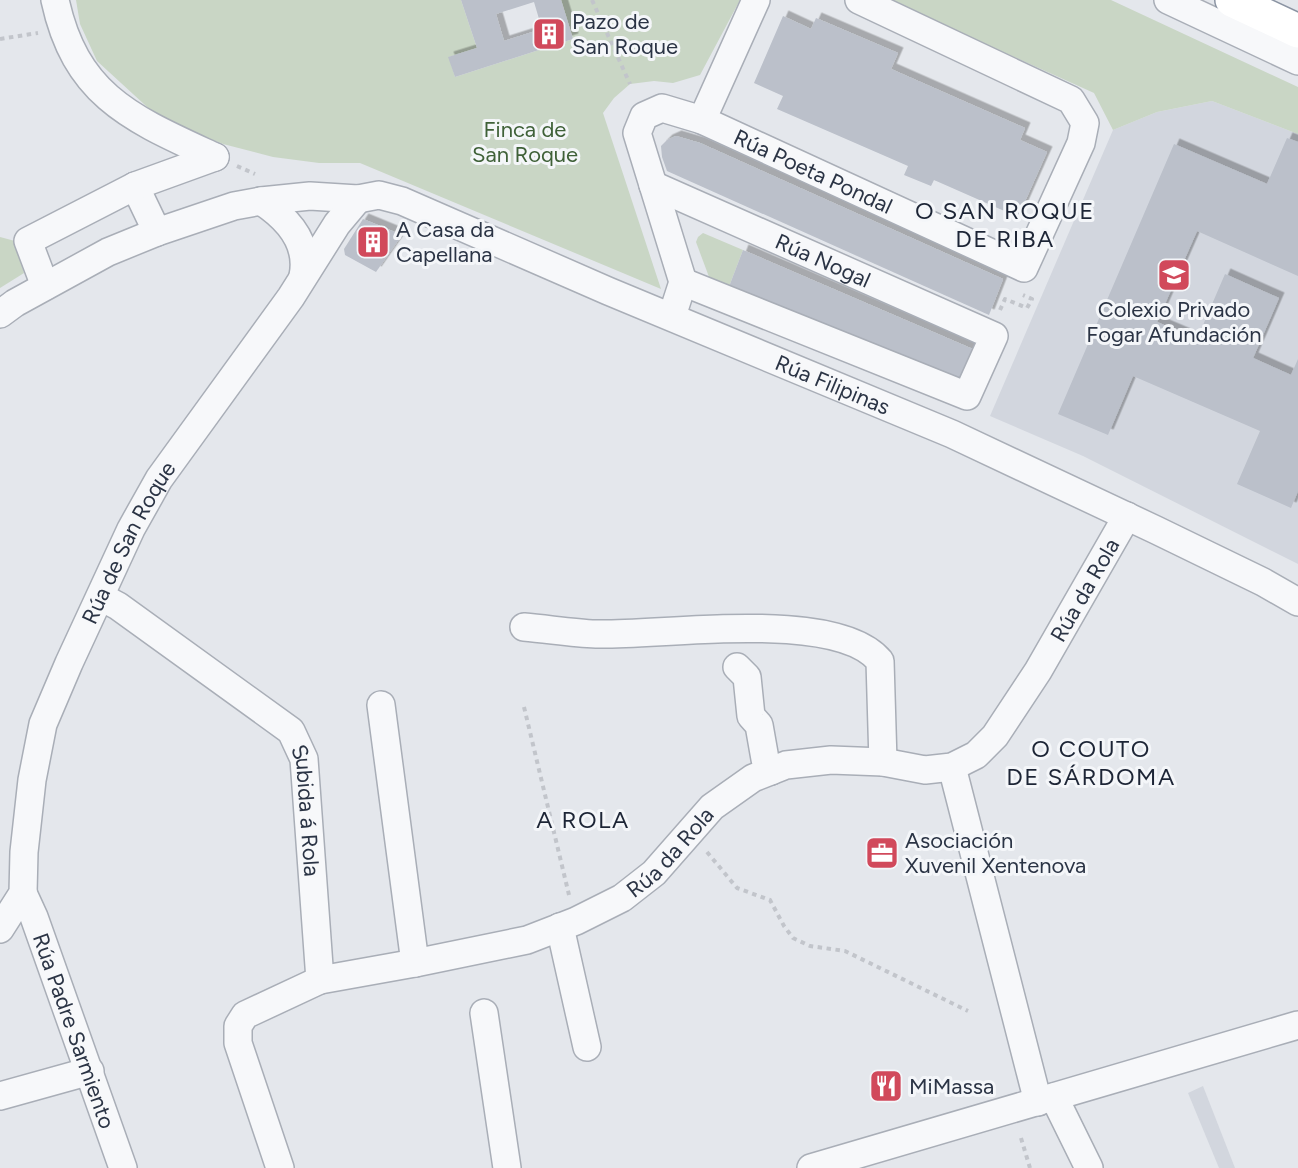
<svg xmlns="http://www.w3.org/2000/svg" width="1298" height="1168" font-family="Figtree,sans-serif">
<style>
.built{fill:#d2d6de}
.green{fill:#c9d6c5}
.building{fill:#bbc0ca;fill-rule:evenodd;filter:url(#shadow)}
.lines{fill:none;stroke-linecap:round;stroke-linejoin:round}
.minor-casing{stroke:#a9aeb7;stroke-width:30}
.highway-casing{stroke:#8b94a3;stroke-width:36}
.path{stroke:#c2c5cb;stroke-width:4;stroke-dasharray:4.5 4.5;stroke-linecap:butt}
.minor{stroke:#f7f8fa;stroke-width:27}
.highway{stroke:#fff;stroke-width:33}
.labels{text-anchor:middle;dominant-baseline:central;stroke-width:6;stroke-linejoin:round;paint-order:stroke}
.poi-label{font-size:22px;fill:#2b3445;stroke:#f4f6f9;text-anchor:start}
.park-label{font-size:22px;fill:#3f6138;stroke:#f4f6f9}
.street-label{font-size:22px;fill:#2b3445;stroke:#f4f6f9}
.neighbourhood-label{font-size:24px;letter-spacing:1.5px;fill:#1d2536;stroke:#f4f6f9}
</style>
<defs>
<filter id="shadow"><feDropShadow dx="5.5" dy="-5.5" stdDeviation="0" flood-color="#0004"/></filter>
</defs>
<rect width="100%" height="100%" fill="#e4e7ec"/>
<g class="built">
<polygon points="1212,101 1298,134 1298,564 1083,456 990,416 1113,130 1157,112"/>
<polygon points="1203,1086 1235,1168 1219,1168 1188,1093"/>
</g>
<g class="green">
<polygon points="76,0 461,0 477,48 449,57 455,77 573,39 561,0 740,0 700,75 673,83 654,81 630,84 614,98 603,113 661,289 360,163 319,163 273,157 223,144 176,126 157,116 97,61 80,24"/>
<polygon points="888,0 1111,0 1298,87 1298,134 1212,101 1157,112 1113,130 1094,93"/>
<polygon points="703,233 743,250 727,292 712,285 696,242 698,237"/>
<polygon points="0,237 15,241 24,273 0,288"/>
</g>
<g class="building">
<path d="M461,0H561L573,39L455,77L448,57L477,48ZM534,2L542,29L504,41L496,14Z"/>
<polygon points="783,16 811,29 816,18 898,53 891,69 1025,128 1020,140 1047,152 1018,217 934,180 931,186 904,175 908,166 777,109 783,96 754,83"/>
<polygon points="676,136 700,143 1003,279 989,315 667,171 662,157 661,146 667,140"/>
<polygon points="1287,138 1298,142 1298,276 1197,231 1157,322 1197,339 1225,274 1279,298 1253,358 1291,375 1298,359 1298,491 1291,508 1237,484 1260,431 1133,376 1108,435 1058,414 1174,144 1267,184"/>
<polygon points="363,219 402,235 376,272 345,255 344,249"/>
<polygon points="743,250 975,350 961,386 727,292"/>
</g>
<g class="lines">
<g class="minor-casing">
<g id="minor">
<path d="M55,0C76,97 133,119 215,157"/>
<polyline points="1168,0 1298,61"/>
<polyline points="702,120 756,0"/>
<path id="s1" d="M653,185L994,336L967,396L683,282"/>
<polyline points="135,186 157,232"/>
<path d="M261,201C287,218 310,242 303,276"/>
<polyline points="45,286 28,241 135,186 215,157"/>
<path id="s2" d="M0,314L15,303L108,252L157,232L234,206L261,201L310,196L358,199L379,195L402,201L608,291L952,434L1156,530L1263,582L1298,602"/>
<path id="s3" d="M672,316L683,282L637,133L644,116L662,108L702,120L1024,268L1081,143L1085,123L1071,100L859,0"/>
<path id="s4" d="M101,597L118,606L291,731L304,759L320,980"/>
<path d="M524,627C548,629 572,633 596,634C662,636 836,608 880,661L883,762"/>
<polyline points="737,667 747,677 751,716 759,725 765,759 771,771"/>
<polyline points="381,705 415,963"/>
<polyline points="952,767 1038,1102"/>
<path id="s5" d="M23,893L34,917L123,1168"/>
<polyline points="560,927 587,1047"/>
<path id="s6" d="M0,929L23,893L24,852L32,780L43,724L69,663L131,529L159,479L291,297L337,224L358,199"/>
<polyline points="484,1013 507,1168"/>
<polyline points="0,1096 90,1071"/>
<polyline points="1054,1097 1089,1168"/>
<path id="s7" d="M280,1168L238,1043V1026L245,1015L320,980L415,963L527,940L576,921L622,898L654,873L712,807L753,778L786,765L831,760L883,762L925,770L952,767L976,755L995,736L1038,671L1127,516"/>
<polyline points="811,1168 1298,1025"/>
</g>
</g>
<g class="highway-casing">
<polyline id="highway" points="1232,0 1298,31"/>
</g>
<g class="path">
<polyline points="592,0 630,84"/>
<polyline points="0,39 38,33"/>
<polyline points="237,166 255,174"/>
<polyline points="1000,310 1005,299 1027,308 1032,299 1023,295"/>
<polyline points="524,707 569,895"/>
<polyline points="707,852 737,888 770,900 784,926 793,938 810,946 845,951 968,1011"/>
<polyline points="1021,1138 1030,1168"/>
</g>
<use href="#minor" class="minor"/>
<use href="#highway" class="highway"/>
</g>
<defs>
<g id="building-square" transform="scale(1.725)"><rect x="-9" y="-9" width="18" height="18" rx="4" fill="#d1495b" stroke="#f4f6f9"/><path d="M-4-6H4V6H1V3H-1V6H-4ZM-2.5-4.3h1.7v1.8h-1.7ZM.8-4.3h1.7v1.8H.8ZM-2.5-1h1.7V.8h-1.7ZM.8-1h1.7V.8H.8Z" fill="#fff"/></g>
<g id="school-square" transform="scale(1.725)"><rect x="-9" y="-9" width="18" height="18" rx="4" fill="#d1495b" stroke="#f4f6f9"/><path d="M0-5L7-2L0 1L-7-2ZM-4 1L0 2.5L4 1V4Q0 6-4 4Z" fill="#fff"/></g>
<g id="office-square" transform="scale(1.725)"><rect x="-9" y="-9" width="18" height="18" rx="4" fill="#d1495b" stroke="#f4f6f9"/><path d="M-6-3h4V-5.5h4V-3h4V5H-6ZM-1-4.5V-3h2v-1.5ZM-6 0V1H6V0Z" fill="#fff"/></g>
<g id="restaurant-square" transform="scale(1.725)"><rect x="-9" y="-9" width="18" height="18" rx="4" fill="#d1495b" stroke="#f4f6f9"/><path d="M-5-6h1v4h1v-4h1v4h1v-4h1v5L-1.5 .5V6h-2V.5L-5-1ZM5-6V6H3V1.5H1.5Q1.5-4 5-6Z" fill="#fff"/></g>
</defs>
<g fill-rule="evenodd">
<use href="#building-square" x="549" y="34"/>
<use href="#building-square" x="373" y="242"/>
<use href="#school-square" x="1174" y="275"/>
<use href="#office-square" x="882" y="853"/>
<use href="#restaurant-square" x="886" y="1086"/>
</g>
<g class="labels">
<g class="poi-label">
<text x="572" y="21">Pazo de<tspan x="572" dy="25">San Roque</tspan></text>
<text x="396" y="229">A Casa da<tspan x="396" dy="25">Capellana</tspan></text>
<text x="1174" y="309" text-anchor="middle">Colexio Privado<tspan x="1174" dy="25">Fogar Afundación</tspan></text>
<text x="905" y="840">Asociación<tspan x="905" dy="25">Xuvenil Xentenova</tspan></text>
<text x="909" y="1086">MiMassa</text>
</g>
<g class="park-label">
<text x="525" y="129">Finca de<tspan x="525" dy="25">San Roque</tspan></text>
</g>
<g class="street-label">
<text stroke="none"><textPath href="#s3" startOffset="394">Rúa Poeta Pondal</textPath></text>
<text stroke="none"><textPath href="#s1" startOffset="186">Rúa Nogal</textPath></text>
<text stroke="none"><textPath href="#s2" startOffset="897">Rúa Filipinas</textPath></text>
<text stroke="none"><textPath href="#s6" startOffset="414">Rúa de San Roque</textPath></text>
<text stroke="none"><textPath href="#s7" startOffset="1166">Rúa da Rola</textPath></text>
<text stroke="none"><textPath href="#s4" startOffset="315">Subida á Rola</textPath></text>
<text stroke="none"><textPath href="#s7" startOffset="626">Rúa da Rola</textPath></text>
<text stroke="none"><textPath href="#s5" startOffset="147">Rúa Padre Sarmiento</textPath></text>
</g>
<g class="neighbourhood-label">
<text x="1005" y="210">O SAN ROQUE<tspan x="1005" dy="28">DE RIBA</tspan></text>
<text x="1091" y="748">O COUTO<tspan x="1091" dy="28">DE SÁRDOMA</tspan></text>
<text x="583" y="819">A ROLA</text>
</g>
</g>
</svg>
